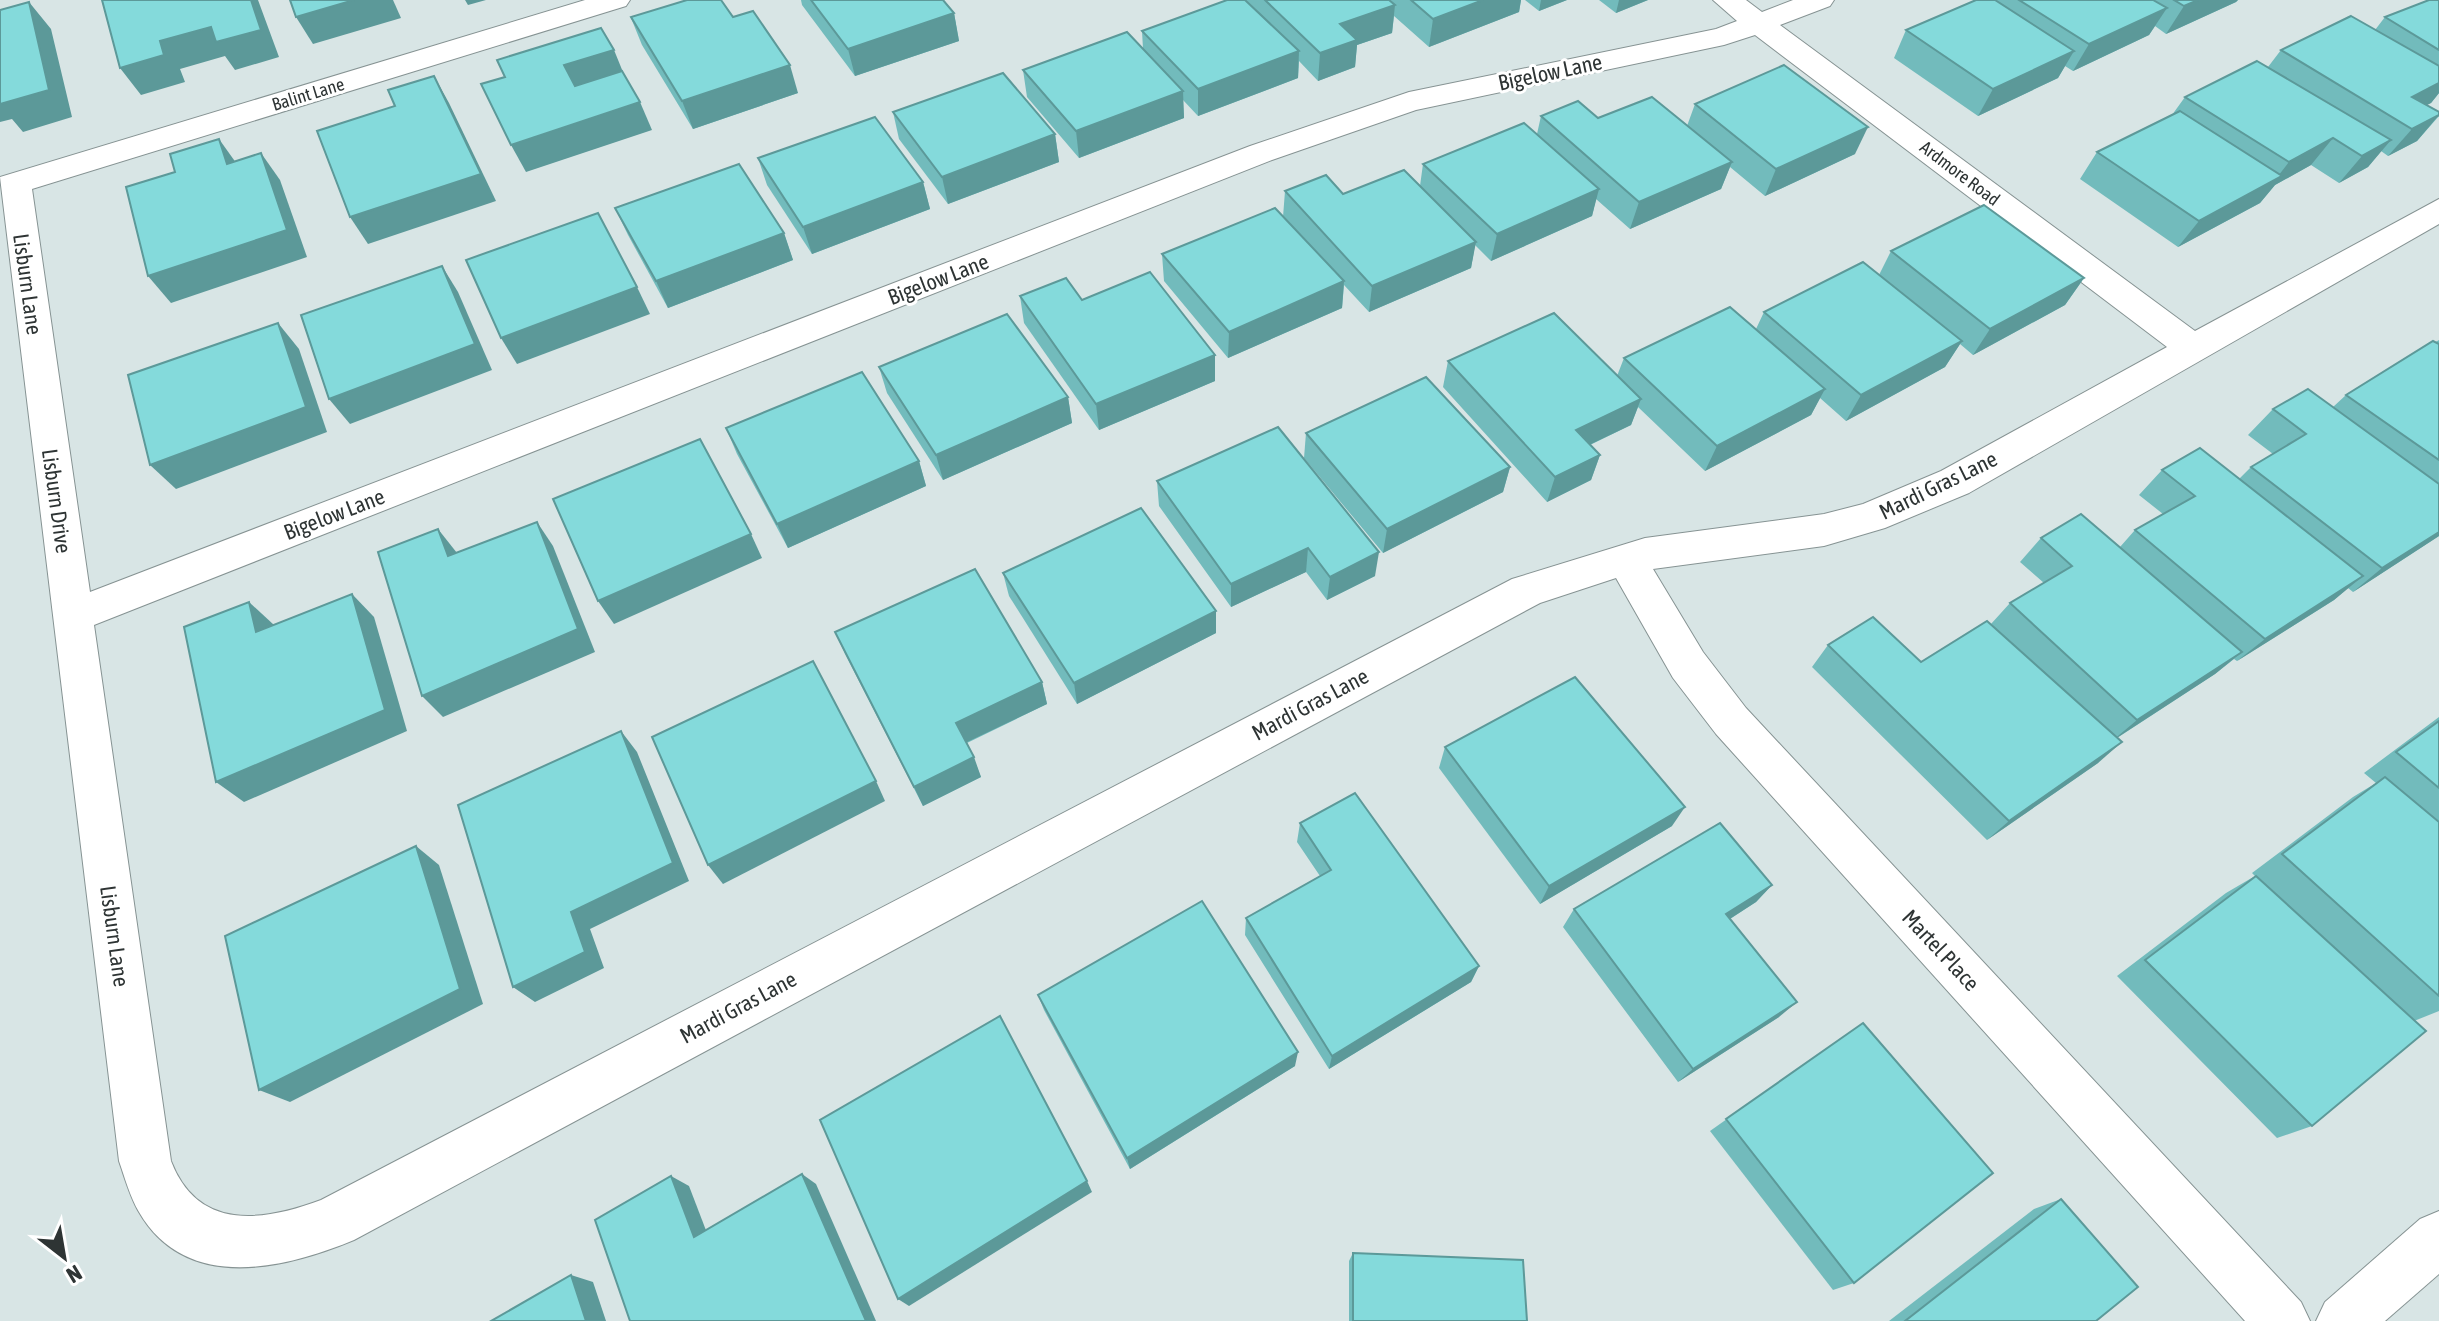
<svg xmlns="http://www.w3.org/2000/svg" width="2439" height="1321" font-family="'Asap Condensed',sans-serif">
<style>
.lines{fill:none;stroke-linecap:round;stroke-linejoin:round}
.minor-casing{stroke:#869393;stroke-width:2}
.minor{fill:#fff;fill-rule:evenodd}
.wall{fill:#72bbbc}
.shaded-wall{fill:#5c9999}
.building{fill:#84dadb;stroke:#5c9999;stroke-width:2}
.labels{text-anchor:middle;dominant-baseline:central;stroke-width:6;stroke-linejoin:round;paint-order:stroke}
.far-street-label{font-size:18px;fill:#2e3434;stroke:#fff}
.street-label{font-size:22px;fill:#2e3434;stroke:#fff}
</style>
<rect width="100%" height="100%" fill="#d8e5e5"/>
<g class="lines">
<g class="minor-casing">
<g id="minor">
<path d="M585,0H630L626,6L32,189L90,592L1250,146L1409,92L1716,29L1737,21L1713,0H1746L1762,12L1793,0H1834L1830,6L1780,25L2195,331L2439,199V224L1969,493L1885,528L1824,546L1653,569L1703,652L1746,708L2301,1302L2310,1321H2245L1716,734L1673,678L1616,578L1540,603L354,1240C284,1269 186,1293 139,1212C130,1197 125,1178 119,1161L0,177ZM1755,35L2167,347L1941,471L1863,504L1824,514L1645,538L1512,579L321,1200C262,1222 198,1231 171,1161L94,625L1272,160L1416,110L1724,45Z"/>
<polygon points="2439,1211 2439,1274 2385,1321 2316,1321 2325,1302 2420,1219"/>
</g>
</g>
<use href="#minor" class="minor"/>
</g>
<g class="wall">
<polygon points="801,0 943,0 954,13 959,41 855,76 802,5"/>
<polygon points="1246,0 1521,0 1519,12 1429,47 1394,16 1392,33 1357,45 1355,67 1318,81 1299,61 1298,78 1198,116 1183,100 1184,118 1079,158 1027,97 1023,70 1143,49 1142,31"/>
<polygon points="1525,0 1567,0 1539,11"/>
<polygon points="1599,0 1648,0 1616,13"/>
<polygon points="1996,0 2238,0 2236,2 2166,34 2155,26 2149,35 2073,71 2065,66 2058,78 1978,116 1894,58 1906,30"/>
<polygon points="2439,0 2439,93 2431,103 2426,105 2439,112 2439,116 2417,141 2388,156 2381,151 2368,167 2339,183 2311,165 2275,185 2260,203 2178,247 2080,179 2097,152 2172,115 2185,97 2268,67 2281,50 2375,30 2385,17"/>
<polygon points="733,17 798,93 693,129 642,45 631,18"/>
<polygon points="1695,104 1855,154 1765,196 1730,167 1721,189 1630,229 1596,199 1592,216 1491,261 1475,245 1471,268 1369,312 1344,285 1342,308 1228,358 1164,281 1162,254 1283,217 1285,191 1343,194 1420,186 1423,164 1537,134 1541,116 1598,118 1687,126"/>
<polygon points="893,112 1055,134 1059,162 948,204 899,139"/>
<polygon points="758,158 923,182 930,209 812,254 767,185"/>
<polygon points="615,208 784,233 793,260 668,308 628,235"/>
<polygon points="1891,251 2084,278 2065,305 1973,355 1960,344 1945,367 1846,421 1820,398 1811,415 1705,471 1638,407 1631,425 1590,445 1600,455 1591,480 1547,502 1443,387 1448,361 1617,376 1624,358 1756,329 1764,312 1879,275"/>
<polygon points="1020,296 1082,300 1215,355 1215,381 1099,430 1024,323"/>
<polygon points="2439,340 2439,536 2353,592 2348,588 2334,600 2237,661 2234,659 2215,674 2117,738 2098,763 1987,840 1812,667 1828,645 1921,662 1991,624 2010,603 2044,583 2020,562 2041,538 2120,547 2135,530 2163,514 2139,495 2162,470 2239,479 2251,467 2273,454 2248,435 2273,409 2333,407 2346,395"/>
<polygon points="879,367 1068,397 1072,423 943,480 887,393"/>
<polygon points="726,428 919,461 926,486 788,548 737,454"/>
<polygon points="1306,433 1510,467 1503,492 1383,553 1304,458"/>
<polygon points="1157,481 1375,576 1327,600 1306,572 1231,607 1159,506"/>
<polygon points="1003,573 1216,633 1077,704 1009,596"/>
<polygon points="835,632 1042,682 1047,704 967,743 981,777 923,806 845,654"/>
<polygon points="2439,717 2439,1011 2414,1021 2312,1126 2277,1138 2117,976 2226,893 2255,876 2252,873 2353,797 2376,783 2364,773"/>
<polygon points="1445,747 1672,826 1540,904 1439,768"/>
<polygon points="1300,823 1479,966 1471,982 1329,1069 1245,935 1246,918 1320,876 1297,842"/>
<polygon points="1772,885 1756,902 1730,919 1779,1017 1678,1082 1563,927 1574,909"/>
<polygon points="1038,995 1295,1066 1130,1169 1044,1010"/>
<polygon points="1863,1023 1854,1283 1833,1290 1710,1131"/>
<polygon points="2061,1199 2096,1321 1889,1321 2034,1209"/>
<polygon points="1353,1253 1527,1321 1349,1321 1349,1261"/>
</g>
<g class="shaded-wall">
<polygon points="251,0 258,0 279,57 235,70 225,56 180,69 185,82 141,95 120,68 160,41"/>
<polygon points="354,0 393,0 401,18 313,44 296,17"/>
<polygon points="465,0 486,0 468,5"/>
<polygon points="1483,0 1521,0 1519,12 1429,47 1433,19"/>
<polygon points="1541,0 1567,0 1539,11"/>
<polygon points="1619,0 1648,0 1616,13"/>
<polygon points="2198,0 2238,0 2236,2 2166,34 2184,6"/>
<polygon points="29,2 51,29 72,117 23,132 12,119 0,122 0,93"/>
<polygon points="1395,5 1392,33 1357,45 1355,67 1318,81 1320,53 1340,24"/>
<polygon points="2167,8 2149,35 2073,71 2089,44"/>
<polygon points="954,13 959,41 855,76 848,49"/>
<polygon points="614,50 625,77 576,93 564,65"/>
<polygon points="1299,51 1298,78 1198,116 1198,89"/>
<polygon points="2074,51 2058,78 1978,116 1993,89"/>
<polygon points="790,65 798,93 693,129 682,101"/>
<polygon points="434,76 449,103 496,201 368,244 350,217"/>
<polygon points="2439,83 2439,93 2431,103 2398,120 2412,97"/>
<polygon points="1183,91 1184,118 1079,158 1076,131"/>
<polygon points="640,102 652,130 526,172 511,145"/>
<polygon points="2439,115 2417,141 2388,156 2412,129"/>
<polygon points="1868,127 1855,154 1765,196 1776,169"/>
<polygon points="1055,134 1059,162 948,204 942,177"/>
<polygon points="2333,138 2311,165 2275,185 2260,203 2178,247 2199,221 2275,180 2289,162"/>
<polygon points="219,139 239,167 227,164"/>
<polygon points="2391,140 2368,167 2339,183 2362,156"/>
<polygon points="261,153 280,180 307,257 171,303 148,276"/>
<polygon points="1732,162 1721,189 1630,229 1639,202"/>
<polygon points="923,182 930,209 812,254 803,227"/>
<polygon points="1599,189 1592,216 1491,261 1497,234"/>
<polygon points="784,233 793,260 668,308 656,281"/>
<polygon points="1476,242 1471,268 1369,312 1372,286"/>
<polygon points="442,266 458,292 492,370 350,424 329,399"/>
<polygon points="2084,278 2065,305 1973,355 1990,329"/>
<polygon points="1344,281 1342,308 1228,358 1229,332"/>
<polygon points="637,287 650,314 517,364 501,338"/>
<polygon points="278,323 299,349 327,432 176,489 150,465"/>
<polygon points="1962,341 1945,367 1846,421 1861,395"/>
<polygon points="1215,355 1215,381 1099,430 1096,404"/>
<polygon points="1825,389 1811,415 1705,471 1717,446"/>
<polygon points="1068,397 1072,423 943,480 936,455"/>
<polygon points="1641,399 1631,425 1568,455 1576,430"/>
<polygon points="1600,455 1591,480 1547,502 1555,477"/>
<polygon points="919,461 926,486 788,548 777,524"/>
<polygon points="1510,467 1503,492 1383,553 1387,529"/>
<polygon points="537,522 553,546 595,652 443,717 422,696"/>
<polygon points="438,529 457,553 448,556"/>
<polygon points="2439,532 2439,536 2353,592 2382,568"/>
<polygon points="751,534 762,558 614,624 598,601"/>
<polygon points="1308,548 1306,572 1231,607 1231,584"/>
<polygon points="1379,552 1375,576 1327,600 1330,577"/>
<polygon points="2363,576 2334,600 2237,661 2265,639"/>
<polygon points="352,594 374,617 407,731 244,802 216,782"/>
<polygon points="249,602 274,625 256,632"/>
<polygon points="1216,611 1216,633 1077,704 1074,683"/>
<polygon points="2242,652 2215,674 2112,741 2137,720"/>
<polygon points="1042,682 1047,704 963,744 956,723"/>
<polygon points="621,731 637,752 689,881 590,929 604,968 535,1002 513,987 571,912"/>
<polygon points="2122,742 2098,763 1987,840 2009,821"/>
<polygon points="974,757 981,777 923,806 914,787"/>
<polygon points="876,781 885,801 723,884 708,865"/>
<polygon points="1685,807 1672,826 1540,904 1549,886"/>
<polygon points="416,846 439,865 483,1004 290,1102 259,1090"/>
<polygon points="1772,885 1756,902 1711,931 1726,914"/>
<polygon points="1479,966 1471,982 1329,1069 1332,1056"/>
<polygon points="1797,1002 1779,1017 1678,1082 1693,1069"/>
<polygon points="1298,1052 1295,1066 1130,1169 1127,1158"/>
<polygon points="802,1174 816,1184 876,1321 866,1321"/>
<polygon points="671,1176 689,1186 712,1246 694,1237"/>
<polygon points="1087,1181 1092,1192 909,1306 898,1299"/>
<polygon points="571,1275 593,1282 606,1321 586,1321"/>
</g>
<g class="building">
<polygon points="102,0 251,0 261,30 216,42 211,27 160,41 164,55 120,68"/>
<polygon points="290,0 354,0 296,17"/>
<polygon points="687,0 721,0 733,17 753,11 790,65 682,101 631,17"/>
<polygon points="811,0 943,0 954,13 848,49"/>
<polygon points="1227,0 1245,0 1299,51 1198,89 1142,31"/>
<polygon points="1265,0 1389,0 1395,5 1340,24 1357,40 1320,53"/>
<polygon points="1411,0 1483,0 1433,19"/>
<polygon points="1976,0 1995,0 2074,51 1993,89 1906,30"/>
<polygon points="2019,0 2153,0 2167,8 2089,44"/>
<polygon points="2174,0 2198,0 2184,6"/>
<polygon points="2429,0 2439,0 2439,50 2385,17"/>
<polygon points="29,2 49,90 0,104 0,10"/>
<polygon points="2351,16 2439,66 2439,83 2412,97 2439,112 2439,115 2412,129 2281,50"/>
<polygon points="601,28 614,50 564,65 575,86 622,71 640,102 511,145 481,84 505,77 497,60"/>
<polygon points="1127,32 1183,91 1076,131 1023,70"/>
<polygon points="2257,61 2391,140 2362,156 2333,138 2289,162 2185,97"/>
<polygon points="1784,65 1868,127 1776,169 1695,104"/>
<polygon points="1003,73 1055,134 942,177 893,112"/>
<polygon points="434,76 481,174 350,217 317,131 395,106 388,90"/>
<polygon points="1652,97 1732,162 1639,202 1541,116 1578,101 1598,118"/>
<polygon points="2180,111 2282,176 2199,221 2097,152"/>
<polygon points="875,117 923,182 803,227 758,158"/>
<polygon points="1524,123 1599,189 1497,234 1423,164"/>
<polygon points="219,139 227,164 261,153 287,230 148,276 126,187 175,172 170,154"/>
<polygon points="739,164 784,233 656,281 615,208"/>
<polygon points="1404,170 1476,242 1372,286 1285,191 1326,175 1343,194"/>
<polygon points="1984,205 2084,278 1990,329 1891,251"/>
<polygon points="1275,208 1344,281 1229,332 1162,254"/>
<polygon points="598,213 637,287 501,338 466,260"/>
<polygon points="1863,262 1962,341 1861,395 1764,312"/>
<polygon points="442,266 475,344 329,399 301,315"/>
<polygon points="1150,272 1215,355 1096,404 1020,296 1066,278 1082,300"/>
<polygon points="1730,307 1825,389 1717,446 1624,358"/>
<polygon points="1554,313 1641,399 1576,430 1600,455 1555,477 1448,361"/>
<polygon points="1007,314 1068,397 936,455 879,367"/>
<polygon points="278,323 306,407 150,465 128,375"/>
<polygon points="2433,341 2439,344 2439,460 2346,395"/>
<polygon points="862,372 919,461 777,524 726,428"/>
<polygon points="1426,377 1510,467 1387,529 1306,433"/>
<polygon points="2308,389 2439,484 2439,532 2382,568 2251,467 2306,434 2273,409"/>
<polygon points="1278,427 1379,552 1330,577 1308,548 1231,584 1157,481"/>
<polygon points="700,439 751,534 598,601 553,499"/>
<polygon points="2200,448 2363,576 2265,639 2135,530 2195,496 2162,470"/>
<polygon points="1141,508 1216,611 1074,683 1003,573"/>
<polygon points="2081,514 2242,652 2137,720 2010,603 2072,566 2041,538"/>
<polygon points="537,522 578,629 422,696 378,552 438,529 448,556"/>
<polygon points="975,569 1042,682 956,723 974,757 914,787 835,632"/>
<polygon points="352,594 385,710 216,782 184,627 249,602 256,632"/>
<polygon points="1873,617 1921,662 1987,621 2122,742 2009,821 1828,645"/>
<polygon points="813,661 876,781 708,865 652,737"/>
<polygon points="1575,677 1685,807 1549,886 1445,747"/>
<polygon points="2439,721 2439,788 2396,752"/>
<polygon points="621,731 673,863 571,912 585,952 513,987 458,805"/>
<polygon points="2385,777 2439,822 2439,996 2282,854"/>
<polygon points="1355,793 1479,966 1332,1056 1246,918 1331,870 1300,823"/>
<polygon points="1720,823 1772,885 1726,914 1797,1002 1693,1069 1574,909"/>
<polygon points="416,846 460,989 259,1090 225,936"/>
<polygon points="2256,876 2426,1031 2312,1126 2145,960"/>
<polygon points="1202,901 1298,1052 1127,1158 1038,995"/>
<polygon points="1000,1016 1087,1181 898,1299 820,1120"/>
<polygon points="1863,1023 1993,1173 1854,1283 1726,1119"/>
<polygon points="802,1174 866,1321 630,1321 595,1220 671,1176 694,1237"/>
<polygon points="2061,1199 2138,1287 2096,1321 1905,1321"/>
<polygon points="1353,1253 1523,1260 1527,1321 1353,1321"/>
<polygon points="571,1275 586,1321 491,1321"/>
</g>
<g class="labels">
<g class="far-street-label">
<text transform="translate(308 94) rotate(-17)">Balint Lane</text>
<text transform="translate(1960 173) rotate(37)">Ardmore Road</text>
</g>
<g class="street-label">
<text transform="translate(1550 72) rotate(-12)">Bigelow Lane</text>
<text transform="translate(938 279) rotate(-21)">Bigelow Lane</text>
<text transform="translate(28 284) rotate(82)">Lisburn Lane</text>
<text transform="translate(1938 485) rotate(-26)">Mardi Gras Lane</text>
<text transform="translate(57 501) rotate(82)">Lisburn Drive</text>
<text transform="translate(334 514) rotate(-21)">Bigelow Lane</text>
<text transform="translate(1310 704) rotate(-28)">Mardi Gras Lane</text>
<text transform="translate(115 936) rotate(82)">Lisburn Lane</text>
<text transform="translate(1941 950) rotate(47)">Martel Place</text>
<text transform="translate(738 1007) rotate(-28)">Mardi Gras Lane</text>
</g>
</g>
<g transform="translate(64 1257) rotate(149)" stroke="#ffffff" stroke-width="6" paint-order="stroke">
<path d="M0-6L14 30L0 20L-14 30Z" fill="#2e3434"/>
<text y="-12" font-size="22" font-weight="bold" text-anchor="middle" fill="#2e3434">N</text>
</g>
</svg>
